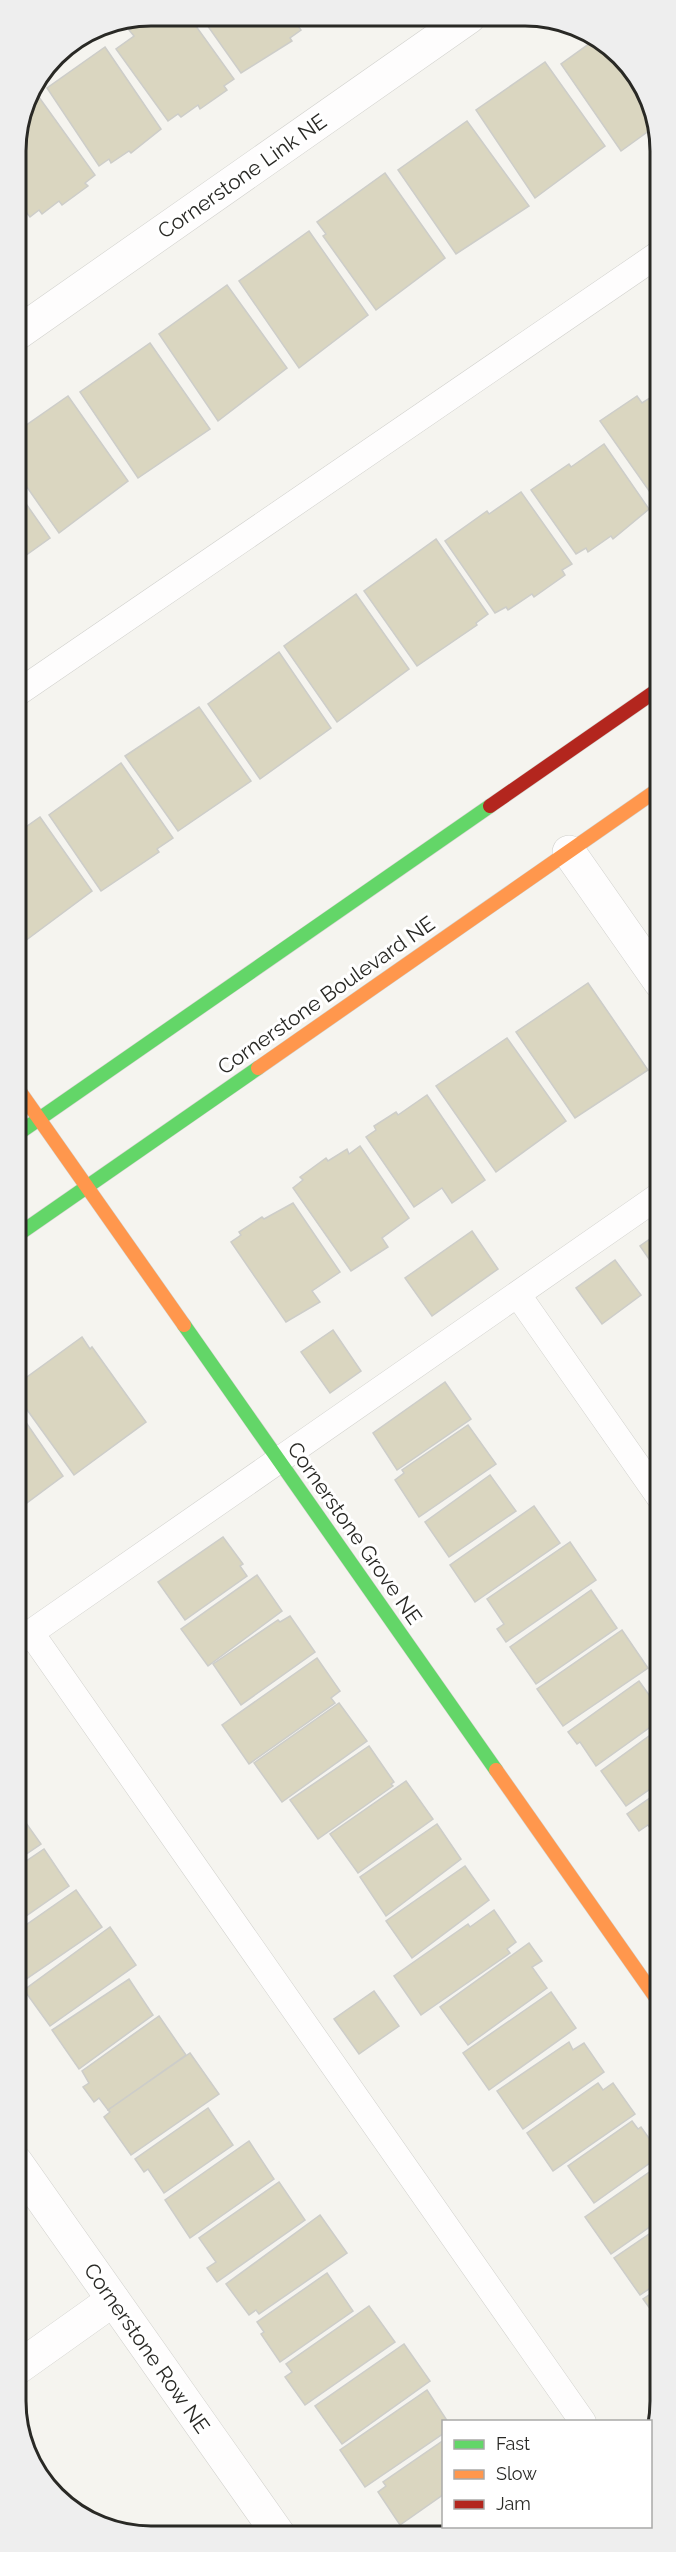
<svg xmlns="http://www.w3.org/2000/svg" width="676" height="2552" font-family="Raleway,sans-serif">
<style>
.building{fill:#dad6c0;stroke:#cdcdc9;stroke-width:1.5}
.lines{fill:none;stroke-linecap:round;stroke-linejoin:round}
.lane-casing{stroke:#d1d1cd;stroke-width:27}
.street-casing{stroke:#d1d1cd;stroke-width:34}
.fast-casing{stroke:#d1d1cd;stroke-width:15}
.slow-casing{stroke:#d1d1cd;stroke-width:15}
.jam-casing{stroke:#d1d1cd;stroke-width:15}
.lane{stroke:#fefdfd;stroke-width:26}
.street{stroke:#fefdfd;stroke-width:33}
.fast{stroke:#63d668;stroke-width:14}
.slow{stroke:#ff974d;stroke-width:14}
.jam{stroke:#b3261e;stroke-width:14}
.labels{text-anchor:middle;dominant-baseline:central;stroke-width:6;stroke-linejoin:round;paint-order:stroke}
.street-label{font-size:21px;fill:#292925;stroke:#fff}
.rim{fill:none;stroke:#292925;stroke-width:3}
</style>
<rect width="100%" height="100%" fill="#f5f4ef"/>
<g class="building">
<polygon points="158,15 165,15 168,19 173,15 188,15 234,79 224,86 227,90 200,109 198,105 181,117 178,114 168,121 116,49 134,36 129,30 148,17 151,20"/>
<polygon points="200,15 291,16 301,30 290,38 292,41 241,73"/>
<polygon points="593,41 627,61 657,125 621,151 561,64"/>
<polygon points="105,47 161,129 131,153 129,151 111,163 109,159 99,166 47,88"/>
<polygon points="545,62 605,146 535,198 476,110"/>
<polygon points="36,93 95,175 85,183 88,186 62,205 59,201 42,214 39,210 30,217 15,198 15,142 25,102"/>
<polygon points="467,121 529,206 456,254 398,170"/>
<polygon points="385,173 445,258 376,310 323,236 326,234 317,222"/>
<polygon points="15,210 26,225 16,232 19,236 15,239"/>
<polygon points="309,231 368,315 299,368 239,281"/>
<polygon points="227,285 287,368 218,421 159,334"/>
<polygon points="150,343 210,429 138,478 80,392"/>
<polygon points="68,396 128,481 59,533 15,470 15,433"/>
<polygon points="637,396 642,403 653,396 657,403 660,401 659,505 600,421"/>
<polygon points="604,444 649,509 613,539 611,536 588,552 586,548 576,554 531,490 569,464 571,467"/>
<polygon points="15,488 50,538 18,561 20,563 15,566"/>
<polygon points="521,492 572,564 562,570 565,575 534,597 532,594 508,610 506,607 495,613 445,541 487,511 489,514"/>
<polygon points="436,539 488,614 476,623 477,625 417,666 364,591"/>
<polygon points="356,594 409,669 337,722 284,646"/>
<polygon points="279,652 331,728 260,779 208,704"/>
<polygon points="199,707 251,781 178,831 125,756"/>
<polygon points="121,763 173,838 157,849 159,852 101,891 49,815"/>
<polygon points="40,817 92,891 21,944 16,936 16,834"/>
<polygon points="588,983 648,1070 575,1118 516,1032"/>
<polygon points="507,1038 566,1121 496,1172 436,1086"/>
<polygon points="427,1095 485,1180 452,1203 442,1188 414,1207 366,1137 376,1130 374,1126 396,1112 398,1115"/>
<polygon points="360,1146 409,1218 382,1238 388,1247 351,1271 293,1188 303,1180 300,1177 326,1158 328,1161 347,1149 349,1154"/>
<polygon points="293,1203 340,1272 312,1291 320,1302 286,1322 231,1242 241,1235 239,1232 262,1217 264,1219"/>
<polygon points="472,1231 498,1269 432,1316 405,1278"/>
<polygon points="660,1232 660,1275 640,1246"/>
<polygon points="615,1260 641,1295 602,1324 576,1288"/>
<polygon points="333,1330 361,1371 330,1393 301,1352"/>
<polygon points="82,1337 90,1349 92,1347 146,1422 74,1475 20,1400 23,1397 16,1385"/>
<polygon points="445,1382 471,1419 397,1470 373,1433"/>
<polygon points="16,1408 63,1476 16,1511"/>
<polygon points="468,1425 496,1464 419,1517 395,1480 404,1473 402,1470"/>
<polygon points="490,1475 516,1511 449,1557 425,1522"/>
<polygon points="534,1506 560,1543 475,1602 450,1565"/>
<polygon points="223,1537 243,1564 240,1566 247,1576 185,1620 158,1582"/>
<polygon points="570,1542 596,1580 506,1642 497,1629 504,1624 487,1599"/>
<polygon points="257,1575 282,1611 208,1666 181,1629"/>
<polygon points="591,1590 617,1628 536,1684 510,1647"/>
<polygon points="290,1616 315,1652 241,1705 213,1664 278,1620 280,1622"/>
<polygon points="622,1630 648,1668 563,1726 537,1689"/>
<polygon points="317,1658 340,1691 331,1698 335,1703 249,1764 222,1725"/>
<polygon points="639,1681 660,1710 660,1720 596,1766 580,1742 577,1744 568,1732"/>
<polygon points="339,1703 367,1741 282,1802 254,1763"/>
<polygon points="660,1728 660,1782 626,1806 601,1771"/>
<polygon points="369,1746 394,1782 391,1784 393,1786 318,1839 290,1800"/>
<polygon points="406,1781 433,1819 358,1873 330,1834"/>
<polygon points="660,1791 660,1842 648,1825 639,1831 627,1814"/>
<polygon points="16,1809 41,1844 16,1861"/>
<polygon points="437,1824 461,1859 386,1916 360,1877"/>
<polygon points="44,1849 69,1886 16,1923 16,1868"/>
<polygon points="465,1866 489,1900 412,1958 386,1921"/>
<polygon points="76,1890 102,1927 16,1986 16,1932"/>
<polygon points="494,1910 516,1942 507,1949 510,1953 421,2015 394,1976 468,1924 470,1927"/>
<polygon points="110,1927 136,1965 50,2026 24,1990"/>
<polygon points="529,1943 542,1961 532,1967 547,1988 468,2045 440,2007"/>
<polygon points="129,1979 153,2015 79,2069 52,2030"/>
<polygon points="374,1991 399,2026 359,2054 334,2019"/>
<polygon points="551,1992 576,2028 489,2090 463,2053"/>
<polygon points="159,2016 186,2055 108,2110 99,2098 94,2102 83,2087 89,2083 82,2071"/>
<polygon points="569,2042 573,2050 584,2043 604,2072 523,2129 497,2091"/>
<polygon points="190,2053 219,2094 131,2155 104,2117 110,2112 108,2110"/>
<polygon points="598,2083 603,2090 613,2083 635,2114 553,2171 527,2133"/>
<polygon points="208,2108 233,2145 164,2193 148,2169 144,2172 135,2159"/>
<polygon points="632,2121 638,2129 641,2127 661,2155 594,2203 568,2166"/>
<polygon points="249,2141 274,2179 190,2238 165,2200"/>
<polygon points="658,2166 661,2170 661,2219 611,2254 585,2217"/>
<polygon points="279,2182 305,2220 217,2282 207,2268 216,2262 199,2238"/>
<polygon points="320,2215 347,2253 259,2314 256,2310 249,2315 226,2284"/>
<polygon points="661,2226 661,2281 640,2295 614,2258"/>
<polygon points="327,2273 353,2311 280,2362 261,2334 264,2332 257,2322"/>
<polygon points="661,2287 661,2324 643,2299"/>
<polygon points="369,2306 395,2342 305,2405 285,2377 292,2372 286,2364"/>
<polygon points="404,2344 430,2381 342,2444 315,2406"/>
<polygon points="427,2390 448,2422 444,2422 444,2433 365,2487 340,2450"/>
<polygon points="444,2440 444,2494 400,2525 378,2492 386,2486 383,2482"/>
</g>
<g class="lines">
<g class="lane-casing">
<g id="lane">
<polyline points="16,694 660,253"/>
<polyline points="518,1295 660,1498"/>
<polyline points="31,1633 583,2422"/>
<polyline points="16,1643 660,1195"/>
</g>
</g>
<g class="street-casing">
<g id="street">
<polyline points="15,335 469,17"/>
<polyline points="569,852 660,982"/>
<polyline points="16,2162 279,2535"/>
<polyline points="16,2369 113,2300"/>
<polyline points="508,2536 521,2526"/>
</g>
</g>
<g class="fast-casing">
<g id="fast">
<polyline points="16,1135 490,806"/>
<polyline points="16,1236 258,1068"/>
<polyline points="184,1325 496,1770"/>
</g>
</g>
<g class="slow-casing">
<g id="slow">
<polyline points="258,1068 660,788"/>
<polyline points="16,1086 184,1325"/>
<polyline points="496,1770 661,2005"/>
</g>
</g>
<g class="jam-casing">
<polyline id="jam" points="490,806 660,688"/>
</g>
<use href="#lane" class="lane"/>
<use href="#street" class="street"/>
<use href="#fast" class="fast"/>
<use href="#slow" class="slow"/>
<use href="#jam" class="jam"/>
</g>
<g class="labels">
<g class="street-label">
<text transform="translate(242 176) rotate(-35)">Cornerstone Link NE</text>
<text transform="translate(326 995) rotate(-35)">Cornerstone Boulevard NE</text>
<text transform="translate(355 1533) rotate(55)">Cornerstone Grove NE</text>
<text transform="translate(147 2348) rotate(55)">Cornerstone Row NE</text>
</g>
</g>
<path d="M0 0H676V2552H0ZM151 26H525A125 125 0 0 1 650 151V2401A125 125 0 0 1 525 2526H151A125 125 0 0 1 26 2401V151A125 125 0 0 1 151 26Z" fill="#eee" fill-rule="evenodd"/>
<path class="rim" d="M151 26H525A125 125 0 0 1 650 151V2401A125 125 0 0 1 525 2526H151A125 125 0 0 1 26 2401V151A125 125 0 0 1 151 26Z"/>
<rect x="442" y="2420" width="210" height="108" fill="#ffffff" stroke="#a9a9a8" stroke-width="1.5"/>
<rect x="454" y="2440" width="30" height="9" fill="#63d668" stroke="#a9a9a8" stroke-width="1.5"/>
<text x="496" y="2450" font-size="18" fill="#292925">Fast</text>
<rect x="454" y="2470" width="30" height="9" fill="#ff974d" stroke="#a9a9a8" stroke-width="1.5"/>
<text x="496" y="2480" font-size="18" fill="#292925">Slow</text>
<rect x="454" y="2500" width="30" height="9" fill="#b3261e" stroke="#a9a9a8" stroke-width="1.5"/>
<text x="496" y="2510" font-size="18" fill="#292925">Jam</text>
</svg>
